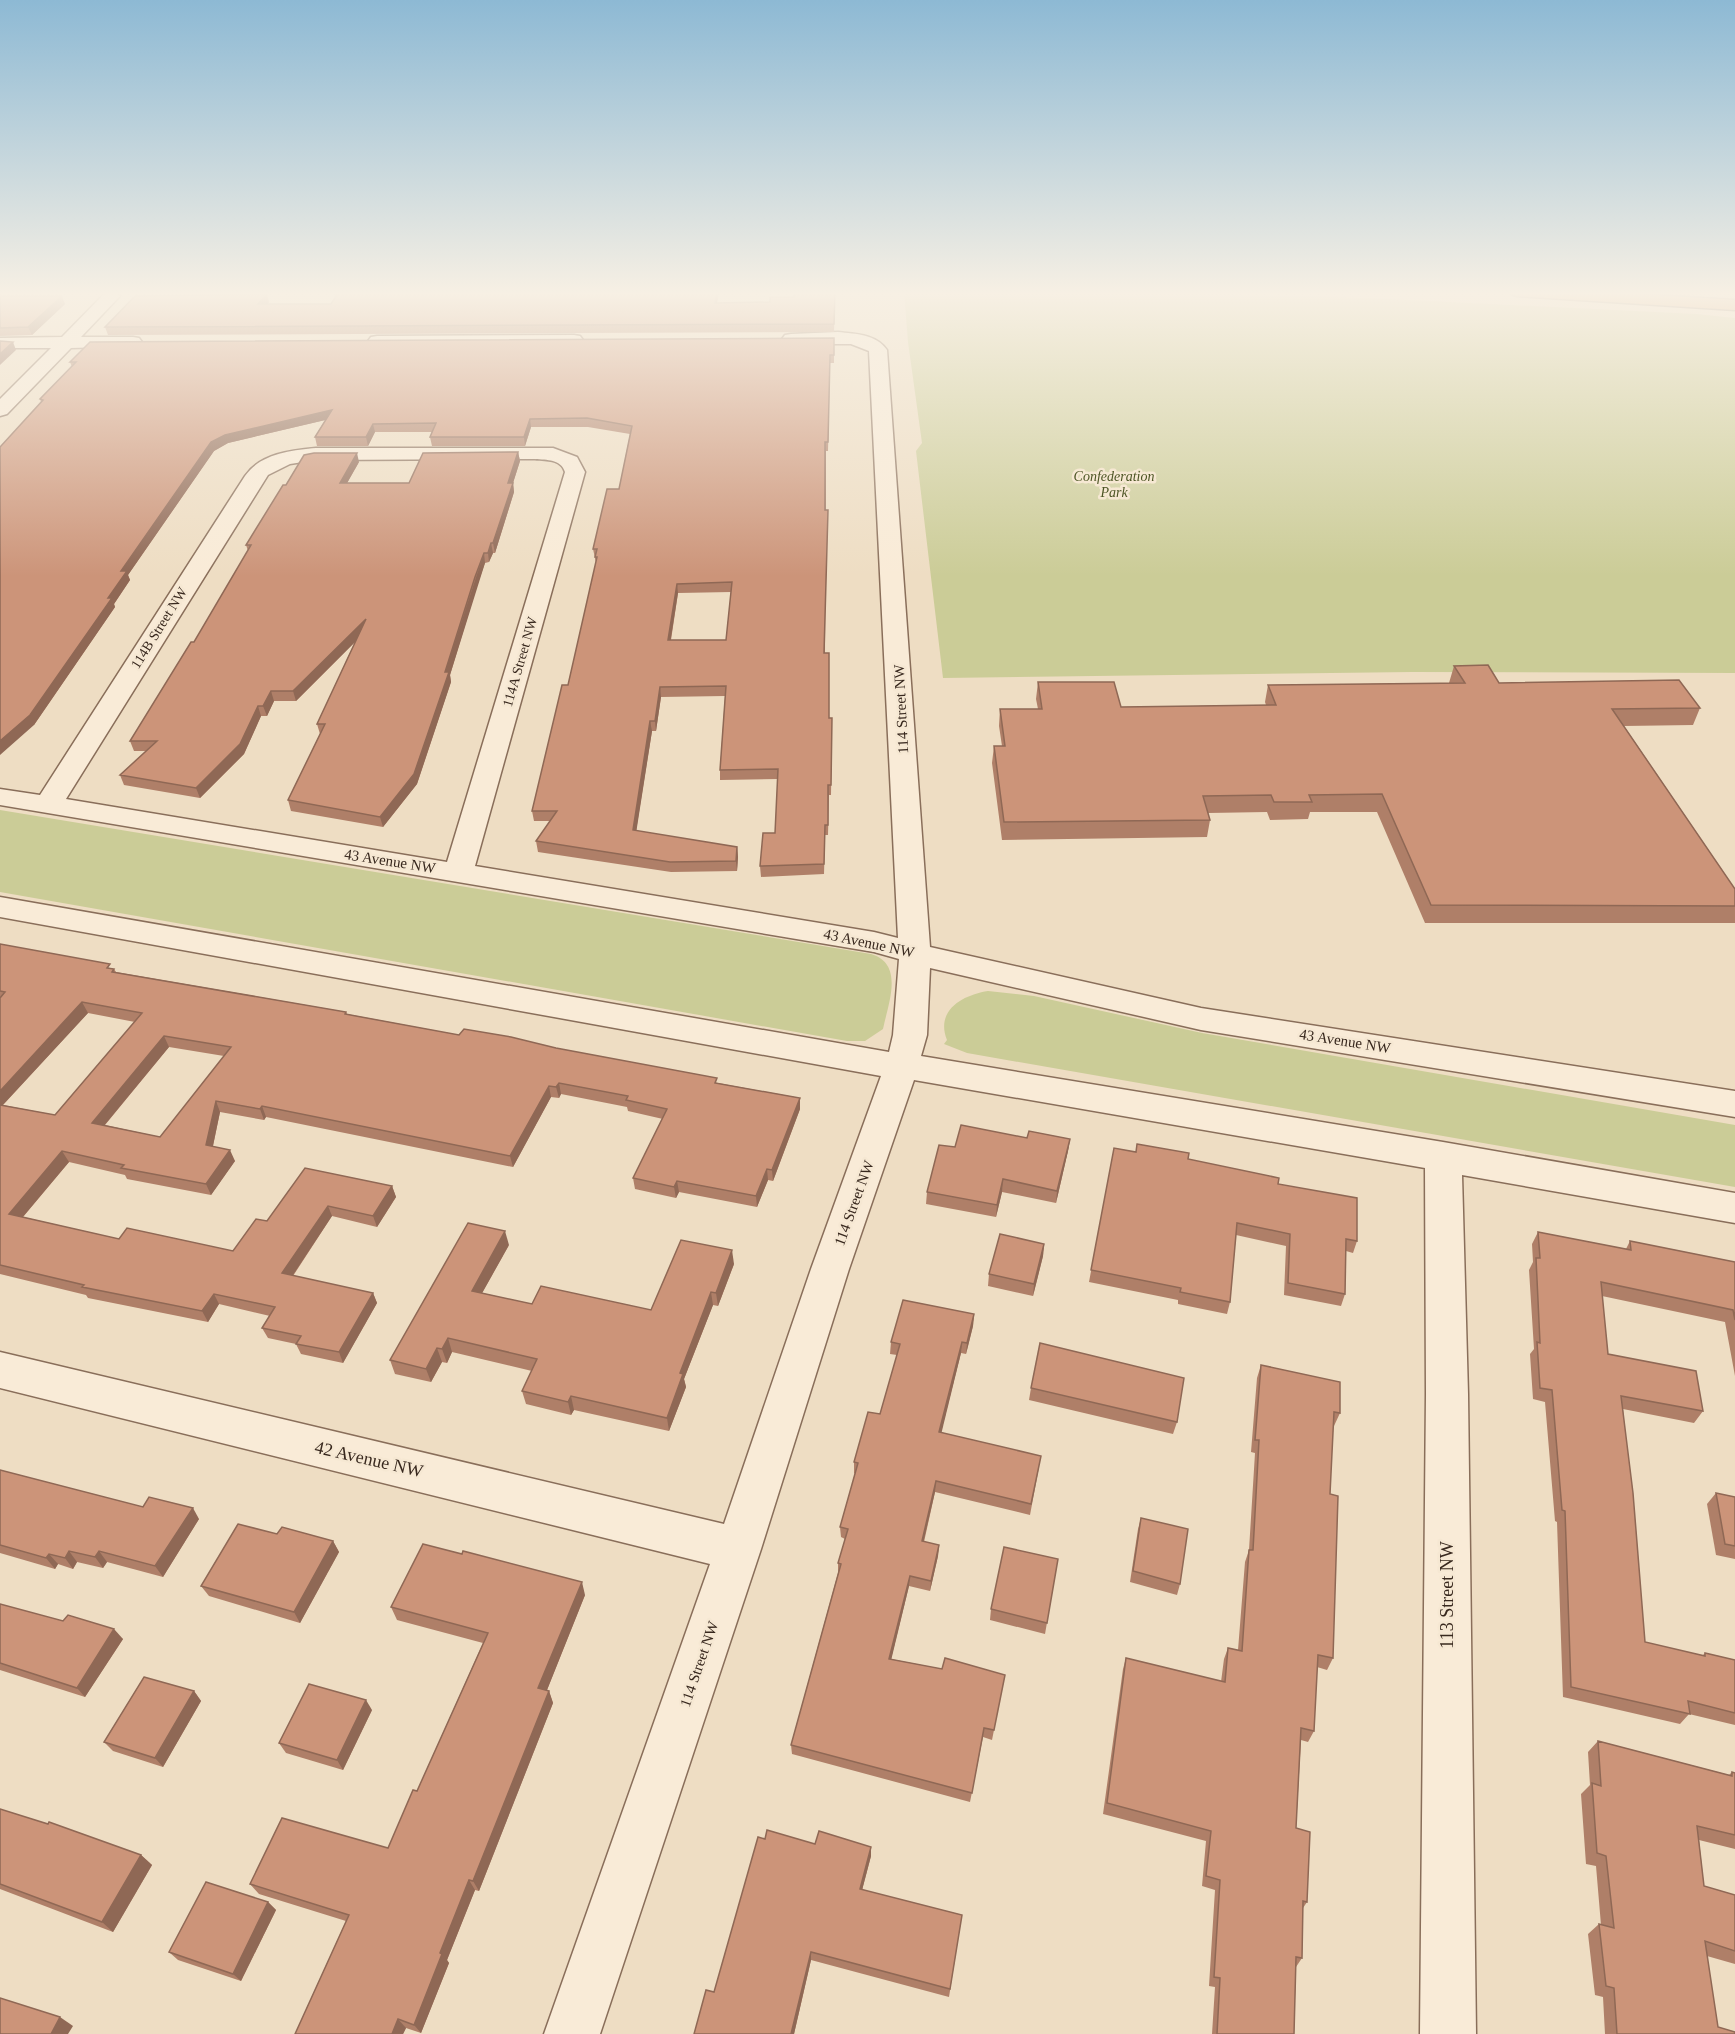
<svg xmlns="http://www.w3.org/2000/svg" width="1735" height="2034" font-family="Georgia,serif">
<style>
.green{fill:#cbcc97}
.lines{fill:none;stroke-linecap:round;stroke-linejoin:round}
.minor-casing{stroke:#896e5a;stroke-width:3}
.highway-casing{stroke:#563d2e;stroke-width:3}
.minor{fill:#f9ebd7;fill-rule:evenodd}
.highway{fill:#de9454;fill-rule:evenodd}
.wall{fill:#af7f68;fill-rule:evenodd}
.shaded-wall{fill:#8f6855}
.building{fill:#cc9479;stroke:#8f6855;stroke-width:1.5;fill-rule:evenodd}
.labels{text-anchor:middle;dominant-baseline:central;stroke-width:5;stroke-linejoin:round;paint-order:stroke}
.far-park-label{font-size:14px;font-style:italic;fill:#4d5525;stroke:#f6e8d3}
.far-street-label{font-size:14px;fill:#38281e;stroke:#f6e8d3}
.street-label{font-size:15px;fill:#38281e;stroke:#f6e8d3}
.near-street-label{font-size:18px;fill:#38281e;stroke:#f6e8d3}
</style>
<rect width="100%" height="100%" fill="#eeddc3"/>
<g class="green">
<polygon points="904,291 1085,291 1368,298 1696,314 1735,318 1735,673 1412,672 943,678 916,451 922,443 908,342"/>
<polygon points="1619,291 1735,291 1735,298"/>
<path d="M0,810L871,954C905,964 888,1004 883,1029L865,1041H847L0,892Z"/>
<path d="M988,991L1034,996L1202,1033L1735,1125V1187L967,1053L944,1044L947,1040C935,1010 963,995 988,991Z"/>
</g>
<g class="lines">
<g class="minor-casing">
<g id="minor">
<polygon points="112,291 120,296 81,337 133,337 139,338 142,342 139,346 71,348 7,414 0,416 0,399 51,348 0,348 0,338 62,337 106,292"/>
<path d="M838,332C856,334 876,334 887,350L930,947L1201,1008L1735,1091V1117L1201,1030L930,968L927,1035L921,1056L1443,1142L1735,1193V1223L1462,1175L1468,1394L1476,2034H1420L1426,1394L1425,1168L914,1080L849,1269L761,1549L600,2034H544L710,1564L0,1388V1352L724,1524L811,1269L881,1076L0,917V897L889,1052L893,1035L899,959L874,952L0,805V789L40,795L245,476C260,454 291,450 316,448H553L577,457L585,472L475,866L874,932L898,938L869,351L851,344H791L785,343L782,339L785,335L791,334ZM535,459C547,460 561,459 565,472L447,862L66,799L268,475L290,464L316,460Z"/>
<polygon points="574,335 580,336 583,340 580,344 377,346 371,345 368,341 371,337 377,336"/>
</g>
</g>
<g class="highway-casing">
<polygon id="highway" points="1509,291 1592,291 1735,300 1735,310 1517,296 1511,294"/>
</g>
<use href="#minor" class="minor"/>
<use href="#highway" class="highway"/>
</g>
<g class="wall">
<polygon points="443,291 719,291 717,303 770,302 794,297 835,291 834,332 108,335 105,327 269,302 267,304 331,304 442,293"/>
<polygon points="0,296 65,304 32,335 0,336"/>
<path d="M834,338V363H830L828,451H826L825,653L829,718L832,728L831,795H829L828,835H825L824,874L761,877L760,866L775,833L778,779L720,780V770L725,696L661,697L656,731H652L636,831L737,847L738,857L737,871L671,872L538,852L536,841L550,821H534L532,811L568,685L596,563L593,549L619,489L630,434L588,427H531L525,446H432L430,437L432,432H375L368,446H317L315,437L325,420L228,443L214,451L128,575L130,580L114,604L115,607L34,725L41,402L40,399L72,367L70,362ZM731,592L726,640H671L678,593Z"/>
<polygon points="518,452 520,461 513,483 514,492 495,553 493,553 489,562 485,563 477,586 450,675 451,682 417,784 383,827 291,811 288,800 320,734 317,724 355,642 296,701 274,701 267,716 261,716 244,754 200,798 124,785 120,775 146,751 134,751 130,741 194,642 248,551 246,545 286,485 359,462 347,483 409,483"/>
<polygon points="1454,666 1499,683 1700,708 1693,725 1624,726 1735,889 1735,923 1425,923 1377,812 1310,812 1308,819 1270,820 1267,812 1208,813 1210,820 1207,837 1002,840 992,763 994,746 1002,746 999,726 1000,709 1038,709 1036,699 1038,682 1121,707 1266,705 1265,702 1268,685 1449,683"/>
<path d="M0,944L114,969L116,972L346,1012L347,1014L459,1035L556,1048L718,1083L800,1098V1109L773,1181L768,1180L757,1207L679,1192L676,1198L635,1189L633,1178L663,1119L628,1111L627,1107L561,1094L559,1098L551,1097L513,1167L266,1117L264,1120L220,1112L213,1146L235,1161L211,1195L127,1179L125,1175L69,1162L23,1217L119,1239L233,1251L267,1221L392,1186L396,1197L377,1227L332,1216L293,1276L373,1293L377,1303L343,1363L301,1354L296,1344L268,1338L262,1328L270,1316L219,1304L208,1322L88,1298L86,1295L0,1274ZM88,1013L135,1022L55,1115L3,1105ZM169,1047L224,1056L160,1137L105,1125Z"/>
<polygon points="1027,1138 1070,1139 1068,1151 1056,1203 1002,1192 996,1217 926,1204 927,1192 955,1147"/>
<polygon points="1114,1148 1136,1152 1188,1159 1278,1184 1357,1241 1353,1253 1346,1251 1345,1294 1341,1306 1284,1295 1286,1246 1236,1235 1230,1302 1227,1314 1178,1304 1178,1300 1089,1282"/>
<polygon points="1538,1232 1626,1249 1630,1241 1735,1262 1735,1376 1725,1322 1602,1296 1608,1354 1703,1411 1694,1423 1623,1409 1645,1642 1702,1656 1705,1653 1735,1660 1735,1725 1689,1714 1680,1724 1563,1697 1557,1522 1555,1521 1545,1402 1533,1399 1530,1354 1534,1349 1529,1270 1533,1262 1532,1244"/>
<polygon points="1044,1244 1043,1256 1033,1296 988,1286 989,1274"/>
<polygon points="509,1245 482,1293 532,1304 651,1310 734,1264 718,1306 713,1305 684,1379 686,1387 669,1431 574,1410 571,1415 526,1404 522,1391 532,1371 452,1352 447,1363 442,1362 431,1382 395,1374 390,1360"/>
<polygon points="974,1314 973,1326 966,1354 961,1353 941,1432 1039,1467 1030,1515 935,1492 924,1542 939,1545 938,1556 930,1591 909,1586 891,1659 942,1669 1005,1675 992,1740 983,1737 970,1802 792,1754 791,1745 838,1573 838,1563 845,1539 841,1537 840,1527 855,1474 854,1473 854,1462 880,1414 897,1355 890,1354 891,1342"/>
<polygon points="1261,1365 1340,1413 1334,1426 1333,1426 1330,1494 1333,1658 1327,1670 1317,1667 1314,1731 1308,1742 1301,1740 1296,1828 1307,1902 1303,1908 1302,1958 1296,1967 1294,2034 1212,2034 1215,1987 1209,1986 1215,1890 1202,1886 1206,1841 1103,1814 1123,1669 1126,1658 1221,1682 1224,1659 1228,1648 1238,1650 1245,1562 1249,1550 1255,1453 1251,1452 1257,1378"/>
<polygon points="1031,1388 1177,1422 1173,1434 1029,1400"/>
<polygon points="0,1470 143,1507 199,1519 163,1577 107,1562 103,1568 77,1562 73,1569 58,1564 55,1569 0,1553"/>
<polygon points="1716,1493 1735,1497 1735,1559 1716,1555 1707,1504"/>
<polygon points="1141,1518 1180,1584 1177,1595 1130,1582 1138,1529"/>
<polygon points="277,1534 333,1541 339,1552 300,1623 209,1596 201,1586"/>
<polygon points="1058,1559 1045,1634 990,1620 991,1609"/>
<polygon points="585,1595 547,1690 549,1691 553,1703 479,1891 475,1890 447,1960 449,1963 421,2033 406,2028 403,2034 295,2034 346,1921 259,1894 250,1884 388,1848 417,1791 483,1643 397,1620 391,1607"/>
<polygon points="0,1604 123,1639 85,1697 0,1670"/>
<polygon points="194,1691 201,1701 163,1767 113,1751 104,1742"/>
<polygon points="372,1710 343,1770 286,1753 279,1743"/>
<polygon points="1598,1741 1729,1775 1732,1772 1735,1773 1735,1849 1699,1840 1704,1886 1735,1895 1735,1964 1707,1956 1718,2027 1735,2034 1605,2034 1603,1997 1595,1995 1588,1934 1599,1924 1601,1925 1596,1866 1586,1864 1581,1794 1590,1785 1588,1752"/>
<polygon points="0,1809 141,1855 152,1865 113,1932 0,1889"/>
<polygon points="765,1839 815,1844 871,1856 862,1890 962,1915 949,1997 811,1960 794,2034 694,2034 714,1992"/>
<polygon points="268,1902 276,1910 241,1981 178,1960 169,1952"/>
</g>
<g class="shaded-wall">
<polygon points="717,291 719,291 719,294 715,311 715,303"/>
<polygon points="267,294 269,302 261,312 258,304"/>
<polygon points="62,296 65,304 32,335 28,327"/>
<polygon points="13,342 16,350 0,365 0,354"/>
<polygon points="332,410 334,418 228,443 214,451 128,575 130,580 114,604 115,607 34,725 0,755 0,741 108,598 121,571 211,442 225,435"/>
<polygon points="530,419 531,427 525,446 524,437"/>
<polygon points="373,424 375,432 368,446 366,437"/>
<polygon points="518,452 520,461 513,483 514,492 495,553 493,543 508,483"/>
<polygon points="357,453 359,462 342,492 340,483"/>
<polygon points="491,543 493,553 489,562 488,553"/>
<polygon points="484,553 485,563 450,675 451,682 417,784 383,827 380,817 445,672"/>
<polygon points="677,584 678,593 669,650 668,640"/>
<polygon points="366,619 368,629 296,701 293,691"/>
<polygon points="660,687 661,697 656,731 655,721"/>
<polygon points="271,691 274,701 267,716 263,706"/>
<polygon points="258,706 261,716 244,754 200,798 196,788"/>
<polygon points="650,721 652,731 635,840 633,830"/>
<polygon points="737,847 738,857 737,871 736,861"/>
<polygon points="82,1002 88,1013 0,1108 0,1091"/>
<polygon points="164,1036 169,1047 98,1133 92,1123"/>
<polygon points="559,1083 561,1094 559,1098 556,1087"/>
<polygon points="549,1086 551,1097 513,1167 510,1156"/>
<polygon points="800,1098 800,1109 773,1181 772,1170"/>
<polygon points="216,1101 220,1112 211,1155 206,1145"/>
<polygon points="262,1106 266,1117 264,1120 260,1109"/>
<polygon points="1070,1139 1068,1151 1056,1203 1057,1191"/>
<polygon points="230,1150 235,1161 211,1195 206,1184"/>
<polygon points="62,1151 69,1162 16,1225 9,1214"/>
<polygon points="767,1169 768,1180 757,1207 756,1196"/>
<polygon points="1003,1179 1002,1192 996,1217 997,1205"/>
<polygon points="677,1181 679,1192 676,1198 674,1187"/>
<polygon points="392,1186 396,1197 377,1227 373,1216"/>
<polygon points="328,1206 332,1216 287,1284 282,1273"/>
<polygon points="505,1231 509,1245 476,1304 472,1291"/>
<polygon points="1044,1244 1043,1256 1033,1296 1034,1284"/>
<polygon points="732,1250 734,1264 718,1306 716,1293"/>
<polygon points="711,1292 713,1305 684,1379 686,1387 669,1431 667,1418 680,1373"/>
<polygon points="373,1293 377,1303 343,1363 339,1352"/>
<polygon points="214,1294 219,1304 208,1322 202,1311"/>
<polygon points="974,1314 973,1326 966,1354 967,1343"/>
<polygon points="448,1338 452,1352 447,1363 442,1349"/>
<polygon points="962,1342 961,1353 939,1443 939,1432"/>
<polygon points="437,1348 442,1362 431,1382 426,1369"/>
<polygon points="571,1396 574,1410 571,1415 568,1402"/>
<polygon points="936,1481 935,1492 921,1552 922,1541"/>
<polygon points="193,1508 199,1519 163,1577 155,1566"/>
<polygon points="333,1541 339,1552 300,1623 294,1612"/>
<polygon points="939,1545 938,1556 930,1591 931,1581"/>
<polygon points="69,1551 77,1562 73,1569 65,1558"/>
<polygon points="99,1551 107,1562 103,1568 95,1557"/>
<polygon points="49,1554 58,1564 55,1569 46,1558"/>
<polygon points="910,1576 909,1586 889,1669 889,1659"/>
<polygon points="582,1582 585,1595 543,1700 538,1688"/>
<polygon points="114,1629 123,1639 85,1697 77,1688"/>
<polygon points="194,1691 201,1701 163,1767 155,1758"/>
<polygon points="549,1691 553,1703 479,1891 473,1881"/>
<polygon points="366,1700 372,1710 343,1770 337,1760"/>
<polygon points="871,1847 871,1856 860,1898 860,1889"/>
<polygon points="141,1855 152,1865 113,1932 102,1922"/>
<polygon points="469,1880 475,1890 447,1960 449,1963 421,2033 414,2025 440,1953"/>
<polygon points="268,1902 276,1910 241,1981 233,1974"/>
<polygon points="811,1952 811,1960 794,2034 791,2034"/>
<polygon points="60,2017 73,2026 68,2034 51,2034"/>
<polygon points="398,2019 406,2028 403,2034 392,2034"/>
</g>
<g class="building">
<polygon points="443,291 717,291 715,303 770,302 770,297 794,297 794,291 835,291 834,324 105,327 135,296 267,294 258,304 331,304 338,293 442,293"/>
<polygon points="0,296 62,296 28,327 0,328"/>
<path d="M834,338V355H830L828,442H825V510H828L824,653H829V718H832L831,785H828V825H825L824,864L760,866L763,833H775L778,769L720,770L726,686L660,687L655,721H650L633,830L737,847L736,861L670,862L536,841L557,811H532L562,685H568L597,557H595L597,549H593L607,489H619L632,426L587,418L530,419L524,437H430L436,423L373,424L366,437H315L332,410L225,435L211,442L121,571H127L108,598H112L30,715L0,741V447L43,400L40,399L76,362H70L90,342ZM732,582L726,640H668L677,584Z"/>
<polygon points="0,341 13,342 0,354"/>
<polygon points="518,452 508,483 513,483 493,543 491,543 488,553 484,553 475,577 445,672 449,672 414,774 380,817 288,800 325,724 317,724 366,619 293,691 271,691 263,706 258,706 240,744 196,788 120,775 157,741 130,741 191,642 194,642 251,545 246,545 283,485 286,485 304,455 314,453 357,453 340,483 409,483 423,453"/>
<polygon points="1488,665 1499,683 1679,680 1700,708 1612,709 1735,889 1735,906 1431,905 1382,794 1309,795 1312,802 1274,802 1271,795 1203,796 1210,820 1004,822 994,746 1005,746 1000,709 1042,709 1038,682 1114,682 1121,707 1276,705 1268,685 1465,683 1454,666"/>
<path d="M0,944L110,964L107,968L114,969L112,972L346,1012L345,1014L459,1035L464,1029L511,1037L556,1048L717,1078L715,1083L800,1098L772,1170L767,1169L756,1196L677,1181L674,1187L633,1178L667,1109L626,1100L628,1096L559,1083L556,1087L549,1086L510,1156L262,1106L260,1109L216,1101L206,1145L230,1150L206,1184L121,1168L124,1165L62,1151L9,1214L119,1239L127,1228L233,1251L256,1219L267,1221L305,1168L392,1186L373,1216L328,1206L282,1273L373,1293L339,1352L296,1344L301,1336L262,1328L275,1307L214,1294L202,1311L82,1287L84,1285L0,1265V1105L55,1115L142,1013L82,1002L0,1091V998L5,992L0,991ZM164,1036L231,1047L160,1137L92,1123Z"/>
<polygon points="961,1125 1027,1138 1029,1131 1070,1139 1057,1191 1003,1179 997,1205 927,1192 939,1145 955,1147"/>
<polygon points="1137,1144 1189,1153 1188,1159 1279,1178 1278,1184 1357,1198 1357,1241 1346,1239 1345,1294 1288,1283 1290,1234 1237,1223 1230,1302 1180,1292 1181,1288 1091,1270 1114,1148 1136,1152"/>
<polygon points="468,1223 505,1231 472,1291 532,1304 541,1286 651,1310 681,1240 732,1250 716,1293 711,1292 680,1373 683,1374 667,1418 571,1396 568,1402 522,1391 537,1359 448,1338 442,1349 437,1348 426,1369 390,1360"/>
<polygon points="1538,1232 1631,1250 1630,1241 1735,1262 1735,1320 1733,1310 1601,1282 1608,1354 1696,1371 1703,1411 1621,1396 1633,1493 1645,1642 1705,1656 1705,1653 1735,1660 1735,1713 1688,1701 1690,1714 1571,1687 1565,1511 1562,1510 1552,1390 1540,1388 1537,1342 1540,1343 1536,1258 1540,1258"/>
<polygon points="1000,1234 1044,1244 1034,1284 989,1274"/>
<polygon points="903,1300 974,1314 967,1343 962,1342 939,1432 1041,1456 1031,1504 936,1481 922,1541 939,1545 931,1581 910,1576 889,1659 942,1669 945,1658 1005,1675 994,1730 984,1728 972,1793 791,1745 841,1564 838,1563 848,1529 840,1527 858,1463 854,1462 868,1412 880,1414 900,1344 891,1342"/>
<polygon points="1040,1343 1184,1378 1177,1422 1031,1388"/>
<polygon points="1261,1365 1340,1382 1340,1413 1334,1412 1330,1494 1338,1496 1333,1658 1318,1655 1314,1731 1301,1728 1296,1828 1310,1832 1307,1902 1303,1901 1302,1958 1296,1957 1294,2034 1217,2034 1220,1978 1214,1977 1220,1880 1206,1876 1211,1831 1107,1803 1126,1658 1225,1682 1228,1648 1242,1651 1249,1550 1253,1550 1259,1440 1255,1440"/>
<polygon points="0,1470 143,1507 149,1497 193,1508 155,1566 99,1551 95,1557 69,1551 65,1558 49,1554 46,1558 0,1545"/>
<polygon points="1716,1493 1735,1497 1735,1546 1725,1544"/>
<polygon points="1141,1518 1188,1529 1180,1584 1133,1571"/>
<polygon points="238,1524 277,1534 282,1527 333,1541 294,1612 201,1586"/>
<polygon points="423,1544 462,1554 463,1551 582,1582 538,1688 549,1691 473,1881 469,1880 440,1953 442,1954 414,2025 398,2019 392,2034 295,2034 349,1915 250,1884 282,1818 388,1848 413,1790 417,1791 488,1633 391,1607"/>
<polygon points="1004,1547 1058,1559 1047,1623 991,1609"/>
<polygon points="0,1604 63,1621 68,1615 114,1629 77,1688 0,1663"/>
<polygon points="144,1677 194,1691 155,1758 104,1742"/>
<polygon points="309,1684 366,1700 337,1760 279,1743"/>
<polygon points="1598,1741 1732,1776 1732,1772 1735,1773 1735,1835 1697,1826 1704,1886 1735,1895 1735,1951 1705,1941 1718,2027 1735,2032 1735,2034 1617,2034 1614,1988 1606,1986 1599,1924 1614,1928 1606,1856 1597,1853 1592,1783 1601,1786"/>
<polygon points="0,1809 48,1824 49,1822 141,1855 102,1922 0,1884"/>
<polygon points="767,1830 815,1844 819,1831 871,1847 860,1889 962,1915 950,1989 811,1952 791,2034 694,2034 706,1990 714,1992 758,1837 765,1839"/>
<polygon points="206,1882 268,1902 233,1974 169,1952"/>
<polygon points="0,1998 60,2017 51,2034 0,2034"/>
</g>
<linearGradient id="sky" x2="0" y2="1"><stop stop-color="#8db9d4"/><stop offset="0.51" stop-color="#f7f0e4"/><stop offset="1" stop-color="#f7f0e4" stop-opacity="0"/></linearGradient>
<rect width="1735" height="576" fill="url(#sky)"/>
<g class="labels">
<g class="far-park-label">
<text x="1114" y="476">Confederation<tspan x="1114" dy="16">Park</tspan></text>
</g>
<g class="far-street-label">
<text transform="translate(159 628) rotate(-58)">114B Street NW</text>
<text transform="translate(520 662) rotate(-74)">114A Street NW</text>
</g>
<g class="street-label">
<text transform="translate(901 709) rotate(-93)">114 Street NW</text>
<text transform="translate(390 861) rotate(9)">43 Avenue NW</text>
<text transform="translate(869 943) rotate(12)">43 Avenue NW</text>
<text transform="translate(1345 1041) rotate(9)">43 Avenue NW</text>
<text transform="translate(854 1203) rotate(-70)">114 Street NW</text>
<text transform="translate(699 1664) rotate(-71)">114 Street NW</text>
</g>
<g class="near-street-label">
<text transform="translate(369 1459) rotate(13)">42 Avenue NW</text>
<text transform="translate(1447 1595) rotate(-90)">113 Street NW</text>
</g>
</g>
</svg>
